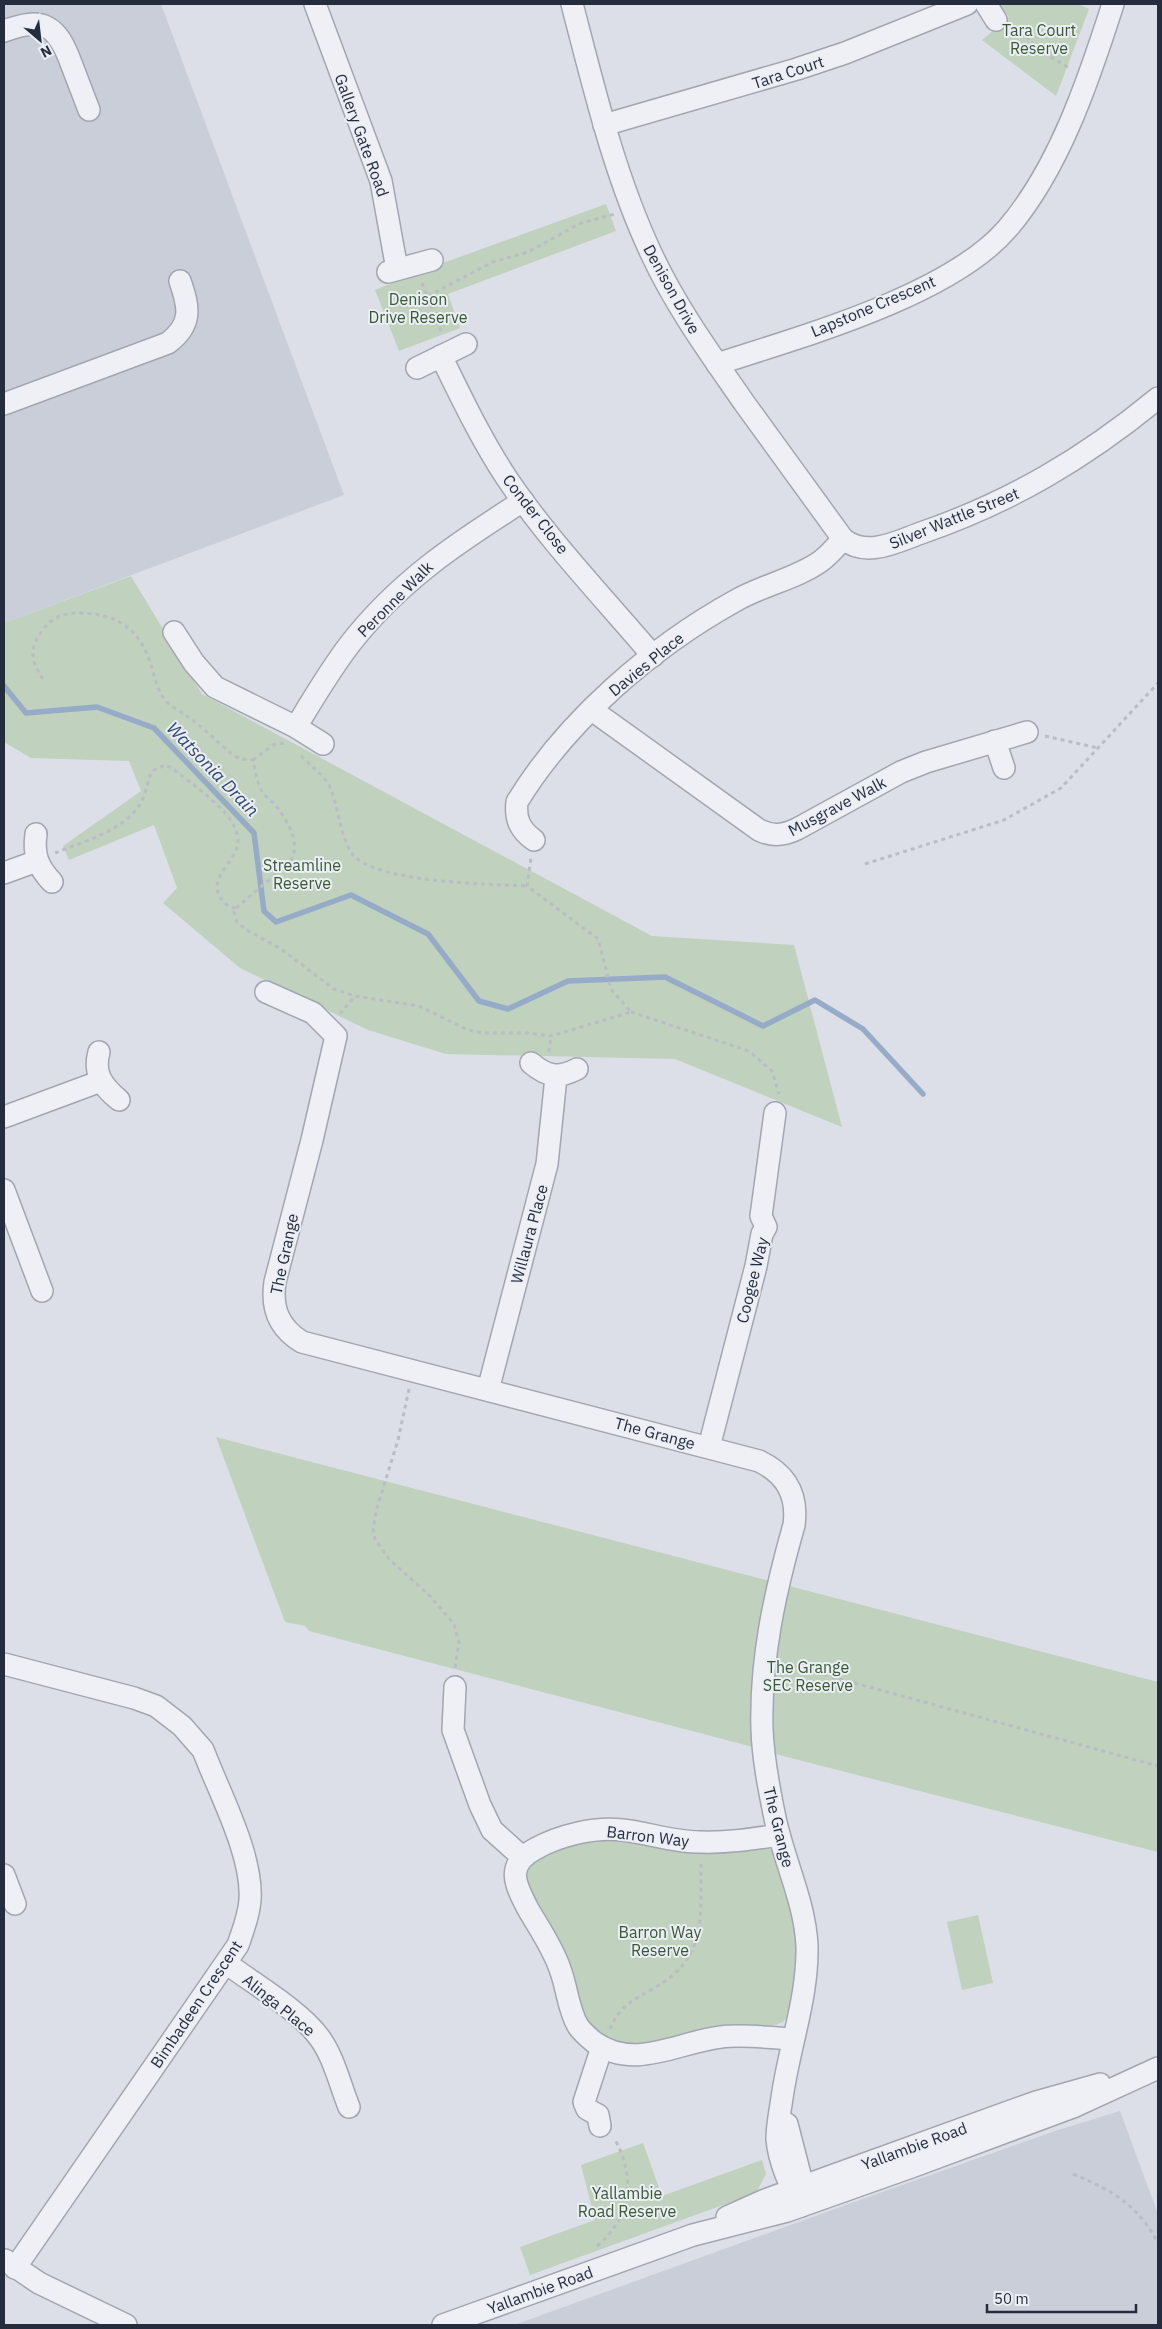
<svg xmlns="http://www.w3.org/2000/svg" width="1162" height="2329" font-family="'IBM Plex Sans',sans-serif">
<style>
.built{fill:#caced9}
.green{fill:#c0d1bd}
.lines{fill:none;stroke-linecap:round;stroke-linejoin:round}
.stream{stroke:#95abc8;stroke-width:5.5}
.minor-casing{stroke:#a1a6b1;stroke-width:24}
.path{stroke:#babdc5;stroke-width:3;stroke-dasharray:4 4;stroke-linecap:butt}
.minor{stroke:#eff0f5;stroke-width:21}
.labels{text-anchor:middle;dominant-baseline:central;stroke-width:4;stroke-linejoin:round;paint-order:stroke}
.park-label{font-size:16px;fill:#375932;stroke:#ebeef4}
.street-label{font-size:16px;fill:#252c3d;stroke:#ebeef4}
.water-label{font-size:18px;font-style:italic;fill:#2f4872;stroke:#ebeef4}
</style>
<rect width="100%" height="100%" fill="#dcdfe7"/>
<g class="built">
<polygon points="4,4 161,4 344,495 4,623"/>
<polygon points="1120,2111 1158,2214 1158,2325 514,2325 868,2197 1058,2130"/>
</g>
<g class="green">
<polygon points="998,4 1078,4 1089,9 1056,96 982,40 1009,17"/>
<polygon points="606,204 616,231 448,294 460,328 399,351 375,290 418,272"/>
<polygon points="131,576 202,694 652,936 794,945 842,1127 675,1059 446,1054 368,1030 240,968 163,903 177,888 154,825 69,860 63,846 141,791 129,761 31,758 4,742 4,623"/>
<polygon points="216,1437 1158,1682 1158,1852 787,1757 738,1743 309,1631 305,1626 285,1622"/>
<polygon points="588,1838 769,1848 772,1851 795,1921 797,1977 788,2016 783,2022 775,2025 691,2032 638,2047 605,2039 587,2025 522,1875 530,1860"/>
<polygon points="978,1915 993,1983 962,1990 947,1922"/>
<polygon points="643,2143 662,2196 762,2160 766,2174 756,2193 530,2275 520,2247 595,2220 581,2165"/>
</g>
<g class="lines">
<polyline class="stream" points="4,686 26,713 97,707 154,728 254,833 264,911 276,922 351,895 428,934 479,1001 508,1009 568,981 665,977 763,1026 815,1000 863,1029 923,1094"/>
<g class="minor-casing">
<g id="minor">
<polyline points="315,4 381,181 397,269"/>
<path d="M572,4C594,88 614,174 651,253C676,307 711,355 745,404C778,449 810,494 843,539C867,558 896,542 921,533C1011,502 1085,458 1158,398"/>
<polyline points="986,4 996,20"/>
<path d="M4,31C43,16 57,25 71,63C77,79 83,94 89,110"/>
<polyline points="604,125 797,69 845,53 967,4"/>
<polyline points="388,272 432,260"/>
<path d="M441,356C461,397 481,439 506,477C548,540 603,597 653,656"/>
<path d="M717,364C800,337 949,296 1007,229C1059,169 1089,79 1113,4"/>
<polyline points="417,368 466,344"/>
<path d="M4,404L168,343C193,324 189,307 180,281"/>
<polyline points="174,632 194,663 215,687 296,727 323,744"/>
<path d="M592,710L759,830C773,837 784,835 797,829L901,772L926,762L1027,732"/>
<path d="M296,727C313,699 330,670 350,644C399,581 457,543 523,501"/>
<polyline points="995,741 1004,768"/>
<path d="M36,834C33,855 38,867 52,882"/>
<path d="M534,840C520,830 515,819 517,802C567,720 652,647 735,601C762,585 796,579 821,561C829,555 836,547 843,539"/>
<polyline points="4,873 37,861"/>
<path d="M266,992L313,1013L336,1036L312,1140L275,1282C271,1308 279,1328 302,1342L759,1461C786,1474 798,1495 794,1525C775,1592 760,1659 762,1729C763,1759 769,1789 775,1818C784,1861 805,1902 807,1946C808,1998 789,2047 782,2098C780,2112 777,2125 777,2139C779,2163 790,2185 801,2206"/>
<path d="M99,1052C93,1073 102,1086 119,1100"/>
<path d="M531,1063C546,1076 558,1079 577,1069"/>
<polyline points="4,1117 101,1081"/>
<polyline points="4,1190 42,1291"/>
<polyline points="488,1390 547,1164 556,1077"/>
<polyline points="709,1447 756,1266 762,1234 766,1227 761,1216 775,1113"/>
<path d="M4,1664L134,1698L156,1706L182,1726L203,1750L207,1760C223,1800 253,1858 250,1900C249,1916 243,1930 238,1945L15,2268"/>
<polyline points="455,1687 453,1730 480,1805 492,1830 522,1857"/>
<path d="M779,1835C753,1839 727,1843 700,1842C673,1842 649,1833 622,1830C594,1827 560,1835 535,1849C505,1865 515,1884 528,1909C539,1928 553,1948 560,1969C567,1987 568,2009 578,2026C582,2032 588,2037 594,2042C634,2071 678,2042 721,2037C744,2034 769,2038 793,2039"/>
<polyline points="4,1875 15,1904"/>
<path d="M226,1963C254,1984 299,2010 319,2037C334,2057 340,2085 349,2107"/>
<polyline points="787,2124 803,2186 802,2197"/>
<polyline points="600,2126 598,2115 587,2109 584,2102 602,2047"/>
<polyline points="727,2217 765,2200 1036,2102 1100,2084"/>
<polyline points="5,2260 39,2283 126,2325"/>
<polyline points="443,2325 693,2235 787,2211 914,2166 1073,2107 1158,2068"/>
</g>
</g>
<g class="path">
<polyline points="1014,26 1044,53 1071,69"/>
<polyline points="422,283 442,333"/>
<polyline points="428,296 493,262 528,252 581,223 615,214"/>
<path d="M43,679C35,667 29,655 36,641C44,623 58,613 77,613C116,613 139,627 151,665C155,677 157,690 165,700C172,708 182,712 190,718C205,729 218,743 233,755L241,759L253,760C255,770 257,784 263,793C267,798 273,802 277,807C289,823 302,846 289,863L236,908L234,912L237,922L245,929L281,949L334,989L355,996"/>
<polyline points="1045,736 1098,748"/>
<path d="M301,756C310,765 325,776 330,787C339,808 339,832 351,852C369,883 491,884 527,886"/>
<polyline points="253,760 273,745 284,743"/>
<path d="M55,853C84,841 131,830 144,796C147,788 148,779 152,771L165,765L172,768C191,784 236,812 238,839C240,861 203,878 223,901C227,906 230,908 236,908"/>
<polyline points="865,864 1004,820 1061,788 1158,683"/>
<polyline points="631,1012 749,1051 772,1071 779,1094"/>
<polyline points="340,1014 355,996 419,1006 468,1030 484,1033 528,1033 551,1036 631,1012 611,989 598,939 527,886 531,858"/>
<polyline points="549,1052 551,1036"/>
<polyline points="409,1389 398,1440 377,1508 373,1530 375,1539 389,1559 430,1596 454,1624 459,1642 455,1668"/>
<polyline points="785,1664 1158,1766"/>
<path d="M610,2029C619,2006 634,2000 654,1988C709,1958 700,1915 701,1860"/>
<path d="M1073,2174C1113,2191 1137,2204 1158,2243"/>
<path d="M597,2246C632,2217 636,2176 614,2138"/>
</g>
<use href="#minor" class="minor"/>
</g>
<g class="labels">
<g class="park-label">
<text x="1039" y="30">Tara Court<tspan x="1039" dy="18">Reserve</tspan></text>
<text x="418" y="299">Denison<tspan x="418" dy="18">Drive Reserve</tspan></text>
<text x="302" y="865">Streamline<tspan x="302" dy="18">Reserve</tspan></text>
<text x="808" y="1667">The Grange<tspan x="808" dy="18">SEC Reserve</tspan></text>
<text x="660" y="1932">Barron Way<tspan x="660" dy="18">Reserve</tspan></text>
<text x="627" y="2193">Yallambie<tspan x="627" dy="18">Road Reserve</tspan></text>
</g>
<g class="street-label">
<text transform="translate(788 72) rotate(-18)">Tara Court</text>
<text transform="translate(362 135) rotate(70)">Gallery Gate Road</text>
<text transform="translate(672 289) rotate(61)">Denison Drive</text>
<text transform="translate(873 306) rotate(-23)">Lapstone Crescent</text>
<text transform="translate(536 514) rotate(52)">Conder Close</text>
<text transform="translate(954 518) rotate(-22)">Silver Wattle Street</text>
<text transform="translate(395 599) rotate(-45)">Peronne Walk</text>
<text transform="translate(646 664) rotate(-39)">Davies Place</text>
<text transform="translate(837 806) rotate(-28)">Musgrave Walk</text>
<text transform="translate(529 1234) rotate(-75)">Willaura Place</text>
<text transform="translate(284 1254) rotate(-78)">The Grange</text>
<text transform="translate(752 1280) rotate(-76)">Coogee Way</text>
<text transform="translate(655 1433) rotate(15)">The Grange</text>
<text transform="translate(779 1827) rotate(76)">The Grange</text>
<text transform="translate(648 1836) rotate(7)">Barron Way</text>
<text transform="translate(196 2004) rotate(-56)">Bimbadeen Crescent</text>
<text transform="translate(279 2005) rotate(39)">Alinga Place</text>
<text transform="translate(914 2146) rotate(-20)">Yallambie Road</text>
<text transform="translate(540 2290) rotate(-20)">Yallambie Road</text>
</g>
<g class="water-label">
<text transform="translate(213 769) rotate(46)">Watsonia Drain</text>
</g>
</g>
<rect width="1162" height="2329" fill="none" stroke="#252c3d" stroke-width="10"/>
<g transform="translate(40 40) rotate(152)" stroke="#ebeef4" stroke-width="4" paint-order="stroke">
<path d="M0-4L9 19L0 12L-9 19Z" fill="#252c3d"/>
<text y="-8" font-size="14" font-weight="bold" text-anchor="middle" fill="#252c3d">N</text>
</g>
<path d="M987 2304v8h149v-8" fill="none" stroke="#252c3d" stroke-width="2.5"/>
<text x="994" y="2304" font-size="15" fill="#252c3d" stroke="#ebeef4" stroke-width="4" paint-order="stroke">50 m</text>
</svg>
